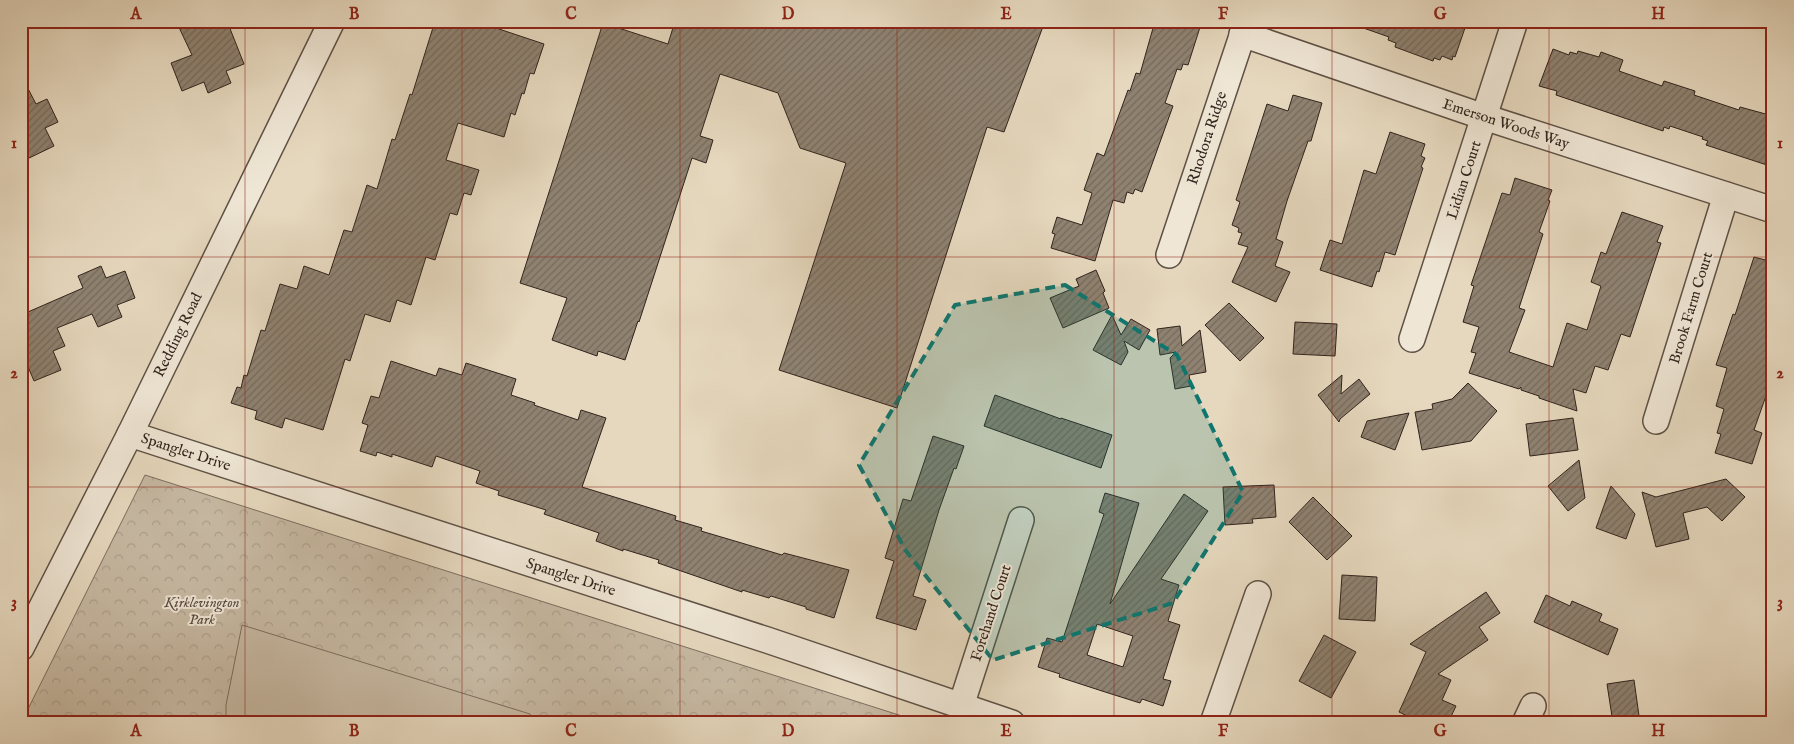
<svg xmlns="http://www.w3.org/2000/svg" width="1794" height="744" font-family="'IM FELL English',serif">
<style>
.park{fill:url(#park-crowns);stroke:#7c6e60}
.pitch{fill:#c7b9a3;stroke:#7c6e60}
.building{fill:url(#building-hatch);stroke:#31241d;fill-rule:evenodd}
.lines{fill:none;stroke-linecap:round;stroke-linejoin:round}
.minor-casing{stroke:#5e5145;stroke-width:28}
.minor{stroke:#efe6d5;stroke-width:25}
.marked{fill:#0f766e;fill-opacity:0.2;stroke:#0f766e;stroke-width:4;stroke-dasharray:10 6;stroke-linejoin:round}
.grid{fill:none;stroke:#8f2418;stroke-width:1;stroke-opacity:0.55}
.labels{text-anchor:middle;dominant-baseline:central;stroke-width:4;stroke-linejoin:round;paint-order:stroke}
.street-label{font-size:15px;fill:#31241d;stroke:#efe6d5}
.park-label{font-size:15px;font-style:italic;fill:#56493e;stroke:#efe6d5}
.neatline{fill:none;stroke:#8f2418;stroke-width:2}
.grid-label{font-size:16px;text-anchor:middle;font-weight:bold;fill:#8f2418}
</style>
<defs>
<pattern id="park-crowns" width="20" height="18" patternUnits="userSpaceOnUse" patternTransform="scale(1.25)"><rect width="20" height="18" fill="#c7b9a3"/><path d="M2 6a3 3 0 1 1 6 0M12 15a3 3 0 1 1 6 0" fill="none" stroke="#ab9f8c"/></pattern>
<pattern id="building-hatch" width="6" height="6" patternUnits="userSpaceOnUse" patternTransform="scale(1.25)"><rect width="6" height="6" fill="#8f8271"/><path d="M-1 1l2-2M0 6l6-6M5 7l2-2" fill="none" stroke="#756a5c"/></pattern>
</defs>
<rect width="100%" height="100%" fill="#e6d8be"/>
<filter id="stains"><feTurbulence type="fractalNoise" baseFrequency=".004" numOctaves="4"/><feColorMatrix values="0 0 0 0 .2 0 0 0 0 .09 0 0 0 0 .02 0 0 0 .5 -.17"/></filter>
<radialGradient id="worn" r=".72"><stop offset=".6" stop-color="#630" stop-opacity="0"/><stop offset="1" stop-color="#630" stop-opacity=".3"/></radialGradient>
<polygon class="park" points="145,475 924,723 21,723"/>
<polygon class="pitch" points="242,625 530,714 534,723 226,723 226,705"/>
<g class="building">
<polygon points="176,21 227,21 244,64 226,71 231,83 208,93 204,82 182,91 171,63 192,55"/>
<polygon points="435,21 491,21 490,26 544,44 534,74 530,73 524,94 522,93 515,115 511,113 504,137 458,123 446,160 479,170 471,195 464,193 457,215 450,213 435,260 426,257 411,305 397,300 390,322 365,314 350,361 345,359 323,430 285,418 282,428 255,419 257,411 231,403 237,387 241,388 244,375 247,376 261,330 265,331 280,284 297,289 304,266 329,275 344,230 352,232 367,185 377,189 392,139 395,140 410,94 412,95"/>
<polygon points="675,21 1045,21 1004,132 987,127 897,408 779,370 846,163 800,148 778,93 720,74 700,136 713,140 706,163 692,158 639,322 638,321 625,360 598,351 597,356 552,340 567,298 520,283 603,23 668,44"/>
<polygon points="1155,21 1202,21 1188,65 1183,64 1181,70 1177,69 1165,103 1173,106 1142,192 1135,189 1133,194 1127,192 1124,203 1113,200 1095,261 1051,248 1055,234 1052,233 1057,217 1082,225 1092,193 1084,190 1097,153 1104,156 1128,90 1130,91 1136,73 1140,74"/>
<polygon points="1353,21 1454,21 1466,25 1455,57 1453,56 1452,60 1442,56 1440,60 1434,58 1433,61 1395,47 1396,43 1388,40 1389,37 1352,24"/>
<polygon points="1553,49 1569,55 1570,52 1577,54 1578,51 1599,57 1601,52 1623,60 1619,71 1662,86 1664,81 1695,91 1694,95 1739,110 1740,107 1773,116 1773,167 1706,145 1708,141 1702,139 1703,137 1670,126 1669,129 1664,127 1663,131 1556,95 1557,91 1539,86"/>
<polygon points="21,75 36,104 47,99 58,122 45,128 54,146 27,159 21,148"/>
<polygon points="1293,95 1322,103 1311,141 1308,141 1287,201 1276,239 1283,242 1275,266 1290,272 1276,302 1232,282 1248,247 1238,244 1242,233 1238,232 1239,228 1232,225 1240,202 1236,200 1267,104 1288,111"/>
<polygon points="1390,132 1425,144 1421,156 1425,158 1421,167 1423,168 1395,255 1385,252 1379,272 1377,271 1372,287 1320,270 1330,240 1342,244 1364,170 1376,174"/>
<polygon points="1515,178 1552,190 1548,200 1550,201 1539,232 1543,234 1519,308 1525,310 1509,352 1553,367 1567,323 1587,330 1601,286 1591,282 1601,252 1606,254 1622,212 1663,226 1657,242 1661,243 1630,337 1621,334 1608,370 1595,366 1586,393 1573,389 1577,411 1539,398 1539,396 1521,390 1521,387 1519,389 1469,373 1476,353 1471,352 1479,327 1463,322 1474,286 1471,285 1502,193 1510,195"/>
<polygon points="1754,257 1773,262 1773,334 1768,348 1773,349 1773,364 1765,389 1768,390 1754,430 1762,433 1752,464 1715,453 1721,434 1717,433 1724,409 1716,406 1727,368 1716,365 1733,314 1735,315"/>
<polygon points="101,266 106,278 125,271 135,298 117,305 122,317 98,327 92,314 57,328 65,346 53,351 61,370 34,381 26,362 21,364 21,315 83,288 78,276"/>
<polygon points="1096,270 1105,291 1103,293 1109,308 1063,328 1050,298 1079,286 1076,279"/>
<polygon points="1229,303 1264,338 1240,361 1205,325"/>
<polygon points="1112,315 1121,335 1131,319 1150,330 1139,350 1124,341 1128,352 1121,365 1093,350"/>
<polygon points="1295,322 1337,324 1335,356 1293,354"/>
<polygon points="1180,326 1182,346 1200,330 1206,372 1189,375 1191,386 1175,389 1170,358 1176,352 1160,355 1157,329"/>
<polygon points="391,361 436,376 439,368 462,375 466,363 516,379 511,395 535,403 534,405 578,420 581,410 606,418 582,487 676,516 675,520 702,528 701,531 782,555 784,553 849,570 834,618 806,609 806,607 771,596 769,598 742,590 742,592 658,563 659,560 623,549 623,551 596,541 599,533 544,514 546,510 498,495 499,491 476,483 480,471 436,456 432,467 392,454 392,457 377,452 376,456 360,451 368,425 362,423 371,396 379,398"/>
<polygon points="1342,375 1341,394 1359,379 1370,394 1340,419 1339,422 1318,395"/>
<polygon points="1468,383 1497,411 1471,441 1422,450 1415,412 1433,409 1432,404 1452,399"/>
<polygon points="995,395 1061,419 1061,418 1112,435 1101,468 984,426"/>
<polygon points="1409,413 1395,450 1361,437 1367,421"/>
<polygon points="1573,418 1578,450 1530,456 1526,424"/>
<polygon points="933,436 964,446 956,469 954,468 939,510 913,596 926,600 916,630 876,618 894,561 885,558 903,499 911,501"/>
<polygon points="1579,460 1585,498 1568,511 1548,486"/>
<polygon points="1726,479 1745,497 1722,521 1707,507 1683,513 1689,539 1656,547 1642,492 1656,497"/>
<polygon points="1274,485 1276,517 1252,519 1253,523 1225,525 1223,487"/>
<polygon points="1611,486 1635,514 1626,539 1596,528"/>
<path d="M1105,493L1139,503L1110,604L1184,494L1208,511L1161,579L1179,585L1168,621L1180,625L1163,679L1171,681L1163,706L1142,699L1140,703L1102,691L1059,677L1060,674L1038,667L1047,638L1062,642L1104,514L1099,512ZM1097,624L1133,636L1123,667L1087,655Z"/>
<polygon points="1313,497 1352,536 1327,560 1289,522"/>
<polygon points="1342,575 1377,577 1375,621 1339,619"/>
<polygon points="1486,592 1500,613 1479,627 1488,640 1438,674 1451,680 1442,700 1456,706 1448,723 1422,723 1399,712 1426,652 1410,644"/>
<polygon points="1546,595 1570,606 1572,601 1602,614 1599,621 1618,629 1608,655 1534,622"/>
<polygon points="1324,635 1356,652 1331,698 1299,681"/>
<polygon points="1634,680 1640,723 1613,723 1607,684"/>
</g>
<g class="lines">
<g class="minor-casing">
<g id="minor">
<polyline points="1242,34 1484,117 1773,210"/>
<polyline points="1169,255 1247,21"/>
<polyline points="1412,339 1515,21"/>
<polyline points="1656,421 1726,195"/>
<polyline points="130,434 767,640 1012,723"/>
<polyline points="21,648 130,434 332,21"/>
<polyline points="961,706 1021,520"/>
<polyline points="1213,723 1258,594"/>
<polyline points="1525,723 1533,706"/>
</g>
</g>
<use href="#minor" class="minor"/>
</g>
<path class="marked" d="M1065,285L1177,355L1243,492L1173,603L993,660L906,551L859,465L955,305Z"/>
<path class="grid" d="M245,21V723M462,21V723M680,21V723M897,21V723M1114,21V723M1332,21V723M1549,21V723M21,257H1773M21,487H1773"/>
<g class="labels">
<g class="street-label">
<text transform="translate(1506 124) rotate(18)">Emerson Woods Way</text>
<text transform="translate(1207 138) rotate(-72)">Rhodora Ridge</text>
<text transform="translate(1464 180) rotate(-72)">Lidian Court</text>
<text transform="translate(1691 308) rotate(-73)">Brook Farm Court</text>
<text transform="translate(178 335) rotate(-64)">Redding Road</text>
<text transform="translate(186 452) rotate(18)">Spangler Drive</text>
<text transform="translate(571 577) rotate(18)">Spangler Drive</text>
<text transform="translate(991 613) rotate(-72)">Forehand Court</text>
</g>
<g class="park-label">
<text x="202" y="602">Kirklevington<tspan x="202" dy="17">Park</tspan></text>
</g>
</g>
<rect width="1794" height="744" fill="none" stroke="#e6d8be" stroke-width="55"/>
<rect x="28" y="28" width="1738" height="688" class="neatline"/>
<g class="grid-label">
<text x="136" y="19">A</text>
<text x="354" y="19">B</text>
<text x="571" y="19">C</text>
<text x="788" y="19">D</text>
<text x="1006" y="19">E</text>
<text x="1223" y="19">F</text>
<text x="1440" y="19">G</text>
<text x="1658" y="19">H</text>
<text x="14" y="148">1</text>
<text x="1780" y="148">1</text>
<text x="14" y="378">2</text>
<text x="1780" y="378">2</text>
<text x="14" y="607">3</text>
<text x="1780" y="607">3</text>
<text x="136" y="736">A</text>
<text x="354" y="736">B</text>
<text x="571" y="736">C</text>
<text x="788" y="736">D</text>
<text x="1006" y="736">E</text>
<text x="1223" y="736">F</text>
<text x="1440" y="736">G</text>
<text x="1658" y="736">H</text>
</g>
<rect width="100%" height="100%" filter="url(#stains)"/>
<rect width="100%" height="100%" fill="url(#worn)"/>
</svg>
